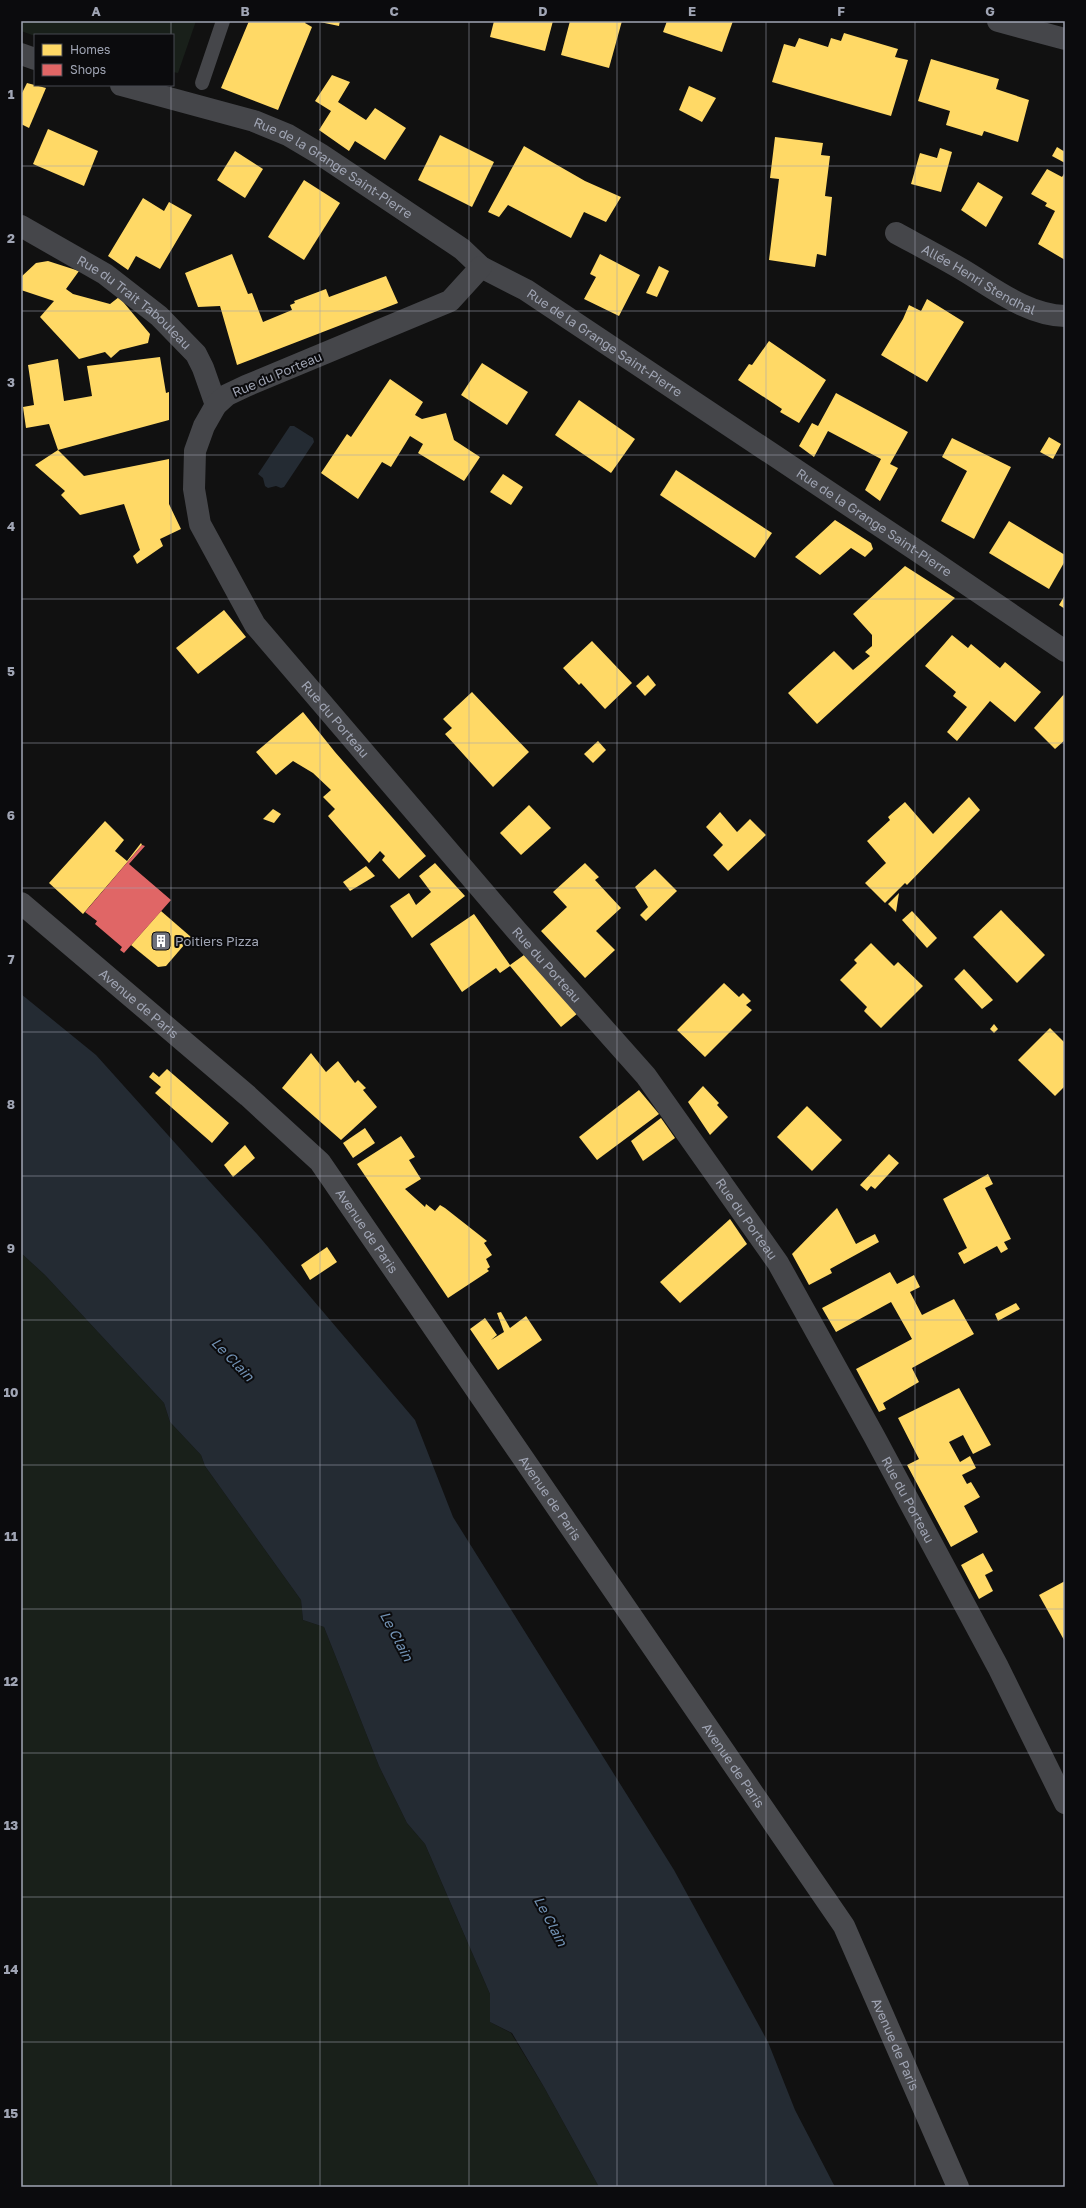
<svg xmlns="http://www.w3.org/2000/svg" width="1086" height="2208" font-family="'Golos Text',sans-serif">
<style>
.green{fill:#19201a}
.water{fill:#242b33}
.homes{fill:#ffd966}
.shops{fill:#e06666}
.lines{fill:none;stroke-linecap:round;stroke-linejoin:round}
.service{stroke:#45464a;stroke-width:14}
.minor{stroke:#45464a;stroke-width:22}
.secondary{stroke:#494a4e;stroke-width:22}
.grid{fill:none;stroke:#a0a5b4;stroke-width:1;stroke-opacity:0.55}
.labels{text-anchor:middle;dominant-baseline:central;stroke-width:4;stroke-linejoin:round;paint-order:stroke}
.street-label{font-size:13px;fill:#a0a5b4;stroke:#0b0b0d}
.poi-label{font-size:13px;fill:#a0a5b4;stroke:#0b0b0d;text-anchor:start}
.water-label{font-size:14px;font-style:italic;fill:#7292b4;stroke:#0b0b0d}
.neatline{fill:none;stroke:#a0a5b4;stroke-width:1.5}
.grid-label{font-size:13px;text-anchor:middle;font-weight:bold;fill:#a0a5b4}
</style>
<rect width="100%" height="100%" fill="#111"/>
<g class="green">
<polygon points="21,21 196,21 178,73 173,72 173,35 35,36 21,31"/>
<polygon points="21,1253 45,1275 164,1403 170,1422 201,1455 205,1466 301,1600 303,1620 324,1627 379,1766 407,1823 425,1844 490,1994 490,2022 511,2033 544,2087 599,2187 21,2187"/>
</g>
<g class="water">
<polygon points="290,426 294,426 313,438 314,442 284,487 281,488 276,486 268,488 265,486 263,478 258,474"/>
<polygon points="21,994 96,1055 257,1234 415,1420 453,1517 674,1870 768,2042 795,2110 835,2187 599,2187 544,2087 512,2033 490,2022 490,1994 425,1844 407,1823 379,1766 324,1627 303,1620 301,1600 205,1466 201,1455 170,1422 164,1403 45,1275 21,1253"/>
</g>
<g class="homes">
<polygon points="249,21 306,21 305,23 312,27 278,110 221,88"/>
<polygon points="315,21 340,21 339,26"/>
<polygon points="494,21 553,21 545,51 490,37"/>
<polygon points="570,21 622,21 609,68 561,55"/>
<polygon points="667,21 733,21 722,52 663,32"/>
<polygon points="844,33 898,49 895,57 908,60 891,116 772,82 784,44 795,47 799,38 828,47 831,38 841,41"/>
<polygon points="931,59 999,79 996,89 1029,100 1018,142 984,131 982,136 946,125 950,111 918,101"/>
<polygon points="332,75 350,82 338,102 366,120 375,108 406,128 385,160 355,141 349,151 319,130 331,111 315,101"/>
<polygon points="27,83 46,88 29,128 21,124 21,95"/>
<polygon points="689,86 716,98 702,122 679,110"/>
<polygon points="48,129 98,151 84,186 33,164"/>
<polygon points="440,135 494,162 472,207 418,180"/>
<polygon points="775,137 823,143 821,155 830,156 825,196 832,197 826,256 817,254 815,267 769,260 779,179 770,178"/>
<polygon points="524,146 585,181 621,197 606,222 584,212 571,238 508,205 499,217 488,212"/>
<polygon points="1057,147 1065,152 1065,163 1052,156"/>
<polygon points="940,148 952,152 941,192 911,184 920,153 937,158"/>
<polygon points="235,151 263,169 245,198 217,180"/>
<polygon points="1047,169 1062,177 1065,172 1065,260 1038,244 1055,211 1045,206 1047,203 1031,194"/>
<polygon points="304,180 340,203 304,260 268,237"/>
<polygon points="978,182 1003,197 986,227 961,210"/>
<polygon points="143,198 164,211 169,202 192,215 160,269 136,256 128,270 108,256"/>
<polygon points="232,254 248,294 252,293 263,322 292,310 290,305 295,303 294,301 326,289 329,297 386,276 398,303 237,365 220,306 198,307 185,273"/>
<polygon points="600,254 640,275 619,316 584,299 596,277 590,274"/>
<polygon points="48,261 79,271 66,289 73,294 110,304 119,297 150,334 148,343 120,350 111,358 105,352 79,359 40,317 54,301 21,290 21,277 36,263"/>
<polygon points="659,266 669,271 657,297 646,293"/>
<polygon points="927,299 964,322 927,382 881,355 903,319 909,305 921,311"/>
<polygon points="769,341 826,380 799,423 780,412 782,409 738,380 749,364 752,365"/>
<polygon points="160,357 166,393 169,392 169,420 58,450 84,476 169,459 169,504 181,529 160,539 163,546 137,564 133,556 140,550 124,504 80,515 61,495 65,491 35,465 58,450 49,424 26,428 23,407 34,405 28,365 58,359 64,401 92,396 87,366"/>
<polygon points="482,363 528,392 507,425 461,395"/>
<polygon points="390,379 423,402 415,415 422,419 446,413 454,440 480,457 464,481 418,453 423,444 410,436 391,467 382,462 358,499 321,473 347,434 351,437"/>
<polygon points="836,393 908,432 890,464 898,468 880,501 865,490 881,459 828,431 814,457 799,446 812,423 818,426"/>
<polygon points="579,400 635,439 611,473 555,435"/>
<polygon points="1049,437 1061,444 1053,459 1040,452"/>
<polygon points="952,438 1011,467 974,539 941,521 967,471 942,457"/>
<polygon points="676,470 772,533 755,558 660,495"/>
<polygon points="503,474 523,487 511,505 490,492"/>
<polygon points="835,520 871,543 873,549 865,557 851,548 820,575 795,557"/>
<polygon points="1009,521 1065,555 1065,561 1049,589 989,553"/>
<polygon points="905,566 955,598 817,724 788,693 834,651 853,670 870,656 865,652 872,646 872,635 853,614"/>
<polygon points="1065,595 1065,609 1059,605"/>
<polygon points="224,610 246,637 198,674 176,648"/>
<polygon points="952,635 968,648 971,644 1000,668 1005,662 1041,692 1015,722 990,701 957,741 947,732 967,707 953,696 956,692 925,666"/>
<polygon points="592,641 632,683 605,709 581,683 579,685 563,668"/>
<polygon points="648,675 656,685 645,696 636,686"/>
<polygon points="472,692 529,752 493,787 445,734 452,728 443,719"/>
<polygon points="1065,693 1065,740 1055,749 1034,728"/>
<polygon points="303,712 335,752 426,856 399,879 382,860 385,856 380,851 369,863 328,816 335,809 323,797 331,790 313,773 293,761 276,775 256,752"/>
<polygon points="598,741 606,750 593,763 584,754"/>
<polygon points="969,797 980,810 907,885 905,883 885,903 865,883 886,863 867,841 890,820 888,817 905,802 933,834"/>
<polygon points="529,805 551,828 521,855 500,833"/>
<polygon points="273,809 281,814 274,823 263,819"/>
<polygon points="720,812 737,832 750,819 766,835 728,871 713,855 723,845 706,827"/>
<polygon points="105,821 124,840 115,851 127,861 141,843 142,845 83,914 49,883"/>
<polygon points="435,863 465,896 412,938 390,906 409,893 416,905 431,892 419,876"/>
<polygon points="585,863 599,877 595,880 621,908 596,931 615,950 585,978 541,931 567,907 553,892"/>
<polygon points="366,866 375,876 350,891 343,882"/>
<polygon points="655,869 677,891 646,921 640,915 648,907 635,887"/>
<polygon points="899,893 896,912 888,904"/>
<polygon points="1001,910 1045,955 1017,983 973,937"/>
<polygon points="161,911 191,937 166,966 158,967 131,945"/>
<polygon points="912,911 937,938 927,948 902,920"/>
<polygon points="474,914 510,965 524,955 578,1013 561,1027 510,966 500,973 496,968 462,992 430,944"/>
<polygon points="871,943 894,966 898,962 923,986 881,1028 864,1011 867,1007 840,980 857,963 854,960"/>
<polygon points="964,969 993,1000 982,1009 954,979"/>
<polygon points="724,983 739,997 743,993 751,1001 746,1005 752,1010 705,1057 677,1030"/>
<polygon points="994,1024 998,1029 994,1033 990,1029"/>
<polygon points="1050,1028 1065,1043 1065,1086 1055,1096 1018,1060"/>
<polygon points="311,1053 326,1072 338,1061 355,1083 358,1080 366,1088 363,1090 377,1107 341,1140 282,1088"/>
<polygon points="167,1069 229,1123 212,1143 155,1093 161,1087 149,1077 153,1072 159,1077"/>
<polygon points="703,1086 719,1103 717,1105 728,1117 710,1135 688,1102"/>
<polygon points="639,1090 659,1114 597,1160 579,1137"/>
<polygon points="807,1106 842,1140 812,1171 777,1137"/>
<polygon points="661,1118 675,1138 643,1161 631,1141"/>
<polygon points="365,1128 375,1143 353,1158 343,1143"/>
<polygon points="401,1136 415,1157 409,1160 421,1179 405,1189 425,1207 426,1204 435,1211 440,1205 445,1208 487,1241 484,1243 492,1255 486,1259 490,1267 487,1269 489,1271 448,1298 357,1164"/>
<polygon points="245,1145 255,1158 233,1177 224,1165"/>
<polygon points="889,1154 899,1163 875,1189 871,1186 867,1191 860,1185"/>
<polygon points="988,1174 993,1184 985,1188 1011,1239 1004,1242 1008,1249 1001,1253 997,1246 964,1264 958,1253 967,1248 943,1199"/>
<polygon points="837,1208 856,1244 875,1234 879,1242 830,1269 832,1273 809,1285 792,1254"/>
<polygon points="730,1219 747,1244 680,1303 660,1282"/>
<polygon points="327,1247 337,1262 310,1280 301,1265"/>
<polygon points="890,1272 897,1284 914,1275 920,1287 910,1292 922,1315 954,1299 974,1334 912,1368 919,1382 883,1403 886,1409 879,1412 856,1369 912,1339 891,1302 836,1332 822,1308"/>
<polygon points="1016,1303 1020,1309 998,1321 995,1314"/>
<polygon points="501,1312 510,1328 526,1316 542,1340 498,1370 470,1329 485,1318 497,1335 491,1340 504,1332 497,1313"/>
<polygon points="959,1388 991,1445 973,1454 963,1435 949,1442 960,1462 970,1456 976,1468 962,1475 967,1484 971,1482 980,1497 964,1506 978,1532 951,1547 907,1465 919,1459 898,1418"/>
<polygon points="983,1553 993,1571 985,1575 993,1591 979,1599 961,1565"/>
<polygon points="1065,1581 1065,1639 1064,1640 1039,1595"/>
</g>
<polygon class="shops" points="142,845 145,846 129,864 171,900 124,953 120,950 122,947 95,924 97,921 85,912"/>
<g class="lines">
<polyline class="service" points="202,83 223,21"/>
<g class="minor">
<polyline points="998,21 1065,39"/>
<polyline points="21,54 35,59"/>
<path id="s1" d="M121,85L254,121L288,135L320,154L462,249L481,267L526,290L934,562L1065,651"/>
<path id="s2" d="M21,226L105,274L159,316L196,354L203,368L216,405"/>
<path id="s3" d="M896,233C918,245 941,257 963,270C995,289 1027,315 1065,316"/>
<path id="s4" d="M481,267L450,301L246,386L227,395L216,405L204,426L195,451L194,489L200,524L255,625L517,931L646,1076L778,1263L874,1436L998,1667L1065,1803"/>
</g>
<path class="secondary" id="s5" d="M21,903L248,1096L320,1162L844,1926L958,2187"/>
</g>
<path class="grid" d="M171,21V35M320,21V2187M469,21V2187M617,21V2187M766,21V2187M915,21V2187M171,85V2187M21,166H1065M21,311H1065M21,455H1065M21,599H1065M21,743H1065M21,888H1065M21,1032H1065M21,1176H1065M21,1320H1065M21,1465H1065M21,1609H1065M21,1753H1065M21,1897H1065M21,2042H1065"/>
<defs>
<g id="building-square" transform="scale(1)"><rect x="-9" y="-9" width="18" height="18" rx="4" fill="#6e717b" stroke="#0b0b0d"/><path d="M-4-6H4V6H1V3H-1V6H-4ZM-2.5-4.3h1.7v1.8h-1.7ZM.8-4.3h1.7v1.8H.8ZM-2.5-1h1.7V.8h-1.7ZM.8-1h1.7V.8H.8Z" fill="#fff"/></g>
</defs>
<g fill-rule="evenodd">
<use href="#building-square" x="161" y="941"/>
</g>
<g class="labels">
<g class="street-label">
<text stroke="none"><textPath href="#s1" startOffset="230">Rue de la Grange Saint-Pierre</textPath></text>
<text stroke="none"><textPath href="#s3" startOffset="95">Allée Henri Stendhal</textPath></text>
<text stroke="none"><textPath href="#s2" startOffset="137">Rue du Trait Tabouleau</textPath></text>
<text stroke="none"><textPath href="#s1" startOffset="554">Rue de la Grange Saint-Pierre</textPath></text>
<text transform="translate(277 374) rotate(-23)">Rue du Porteau</text>
<text stroke="none"><textPath href="#s1" startOffset="878">Rue de la Grange Saint-Pierre</textPath></text>
<text stroke="none"><textPath href="#s4" startOffset="666">Rue du Porteau</textPath></text>
<text stroke="none"><textPath href="#s4" startOffset="990">Rue du Porteau</textPath></text>
<text stroke="none"><textPath href="#s5" startOffset="155">Avenue de Paris</textPath></text>
<text stroke="none"><textPath href="#s4" startOffset="1314">Rue du Porteau</textPath></text>
<text stroke="none"><textPath href="#s5" startOffset="479">Avenue de Paris</textPath></text>
<text stroke="none"><textPath href="#s5" startOffset="803">Avenue de Paris</textPath></text>
<text stroke="none"><textPath href="#s4" startOffset="1638">Rue du Porteau</textPath></text>
<text stroke="none"><textPath href="#s5" startOffset="1127">Avenue de Paris</textPath></text>
<text stroke="none"><textPath href="#s5" startOffset="1451">Avenue de Paris</textPath></text>
</g>
<g class="poi-label">
<text x="175" y="941">Poitiers Pizza</text>
</g>
<g class="water-label">
<text transform="translate(233 1359) rotate(46)">Le Clain</text>
<text transform="translate(397 1636) rotate(62)">Le Clain</text>
<text transform="translate(551 1921) rotate(62)">Le Clain</text>
</g>
</g>
<rect width="1086" height="2208" fill="none" stroke="#0b0b0d" stroke-width="44"/>
<rect x="34" y="34" width="140" height="52" fill="#0b0b0d" stroke="#474950"/>
<rect x="42" y="44" width="20" height="12" fill="#ffd966" stroke="#474950"/>
<text x="70" y="54" font-size="12" fill="#a0a5b4">Homes</text>
<rect x="42" y="64" width="20" height="12" fill="#e06666" stroke="#474950"/>
<text x="70" y="74" font-size="12" fill="#a0a5b4">Shops</text>
<rect x="22" y="22" width="1042" height="2164" class="neatline"/>
<g class="grid-label">
<text x="96" y="16">A</text>
<text x="245" y="16">B</text>
<text x="394" y="16">C</text>
<text x="543" y="16">D</text>
<text x="692" y="16">E</text>
<text x="841" y="16">F</text>
<text x="990" y="16">G</text>
<text x="11" y="99">1</text>
<text x="11" y="243">2</text>
<text x="11" y="387">3</text>
<text x="11" y="531">4</text>
<text x="11" y="676">5</text>
<text x="11" y="820">6</text>
<text x="11" y="964">7</text>
<text x="11" y="1109">8</text>
<text x="11" y="1253">9</text>
<text x="11" y="1397">10</text>
<text x="11" y="1541">11</text>
<text x="11" y="1686">12</text>
<text x="11" y="1830">13</text>
<text x="11" y="1974">14</text>
<text x="11" y="2118">15</text>
</g>
</svg>
